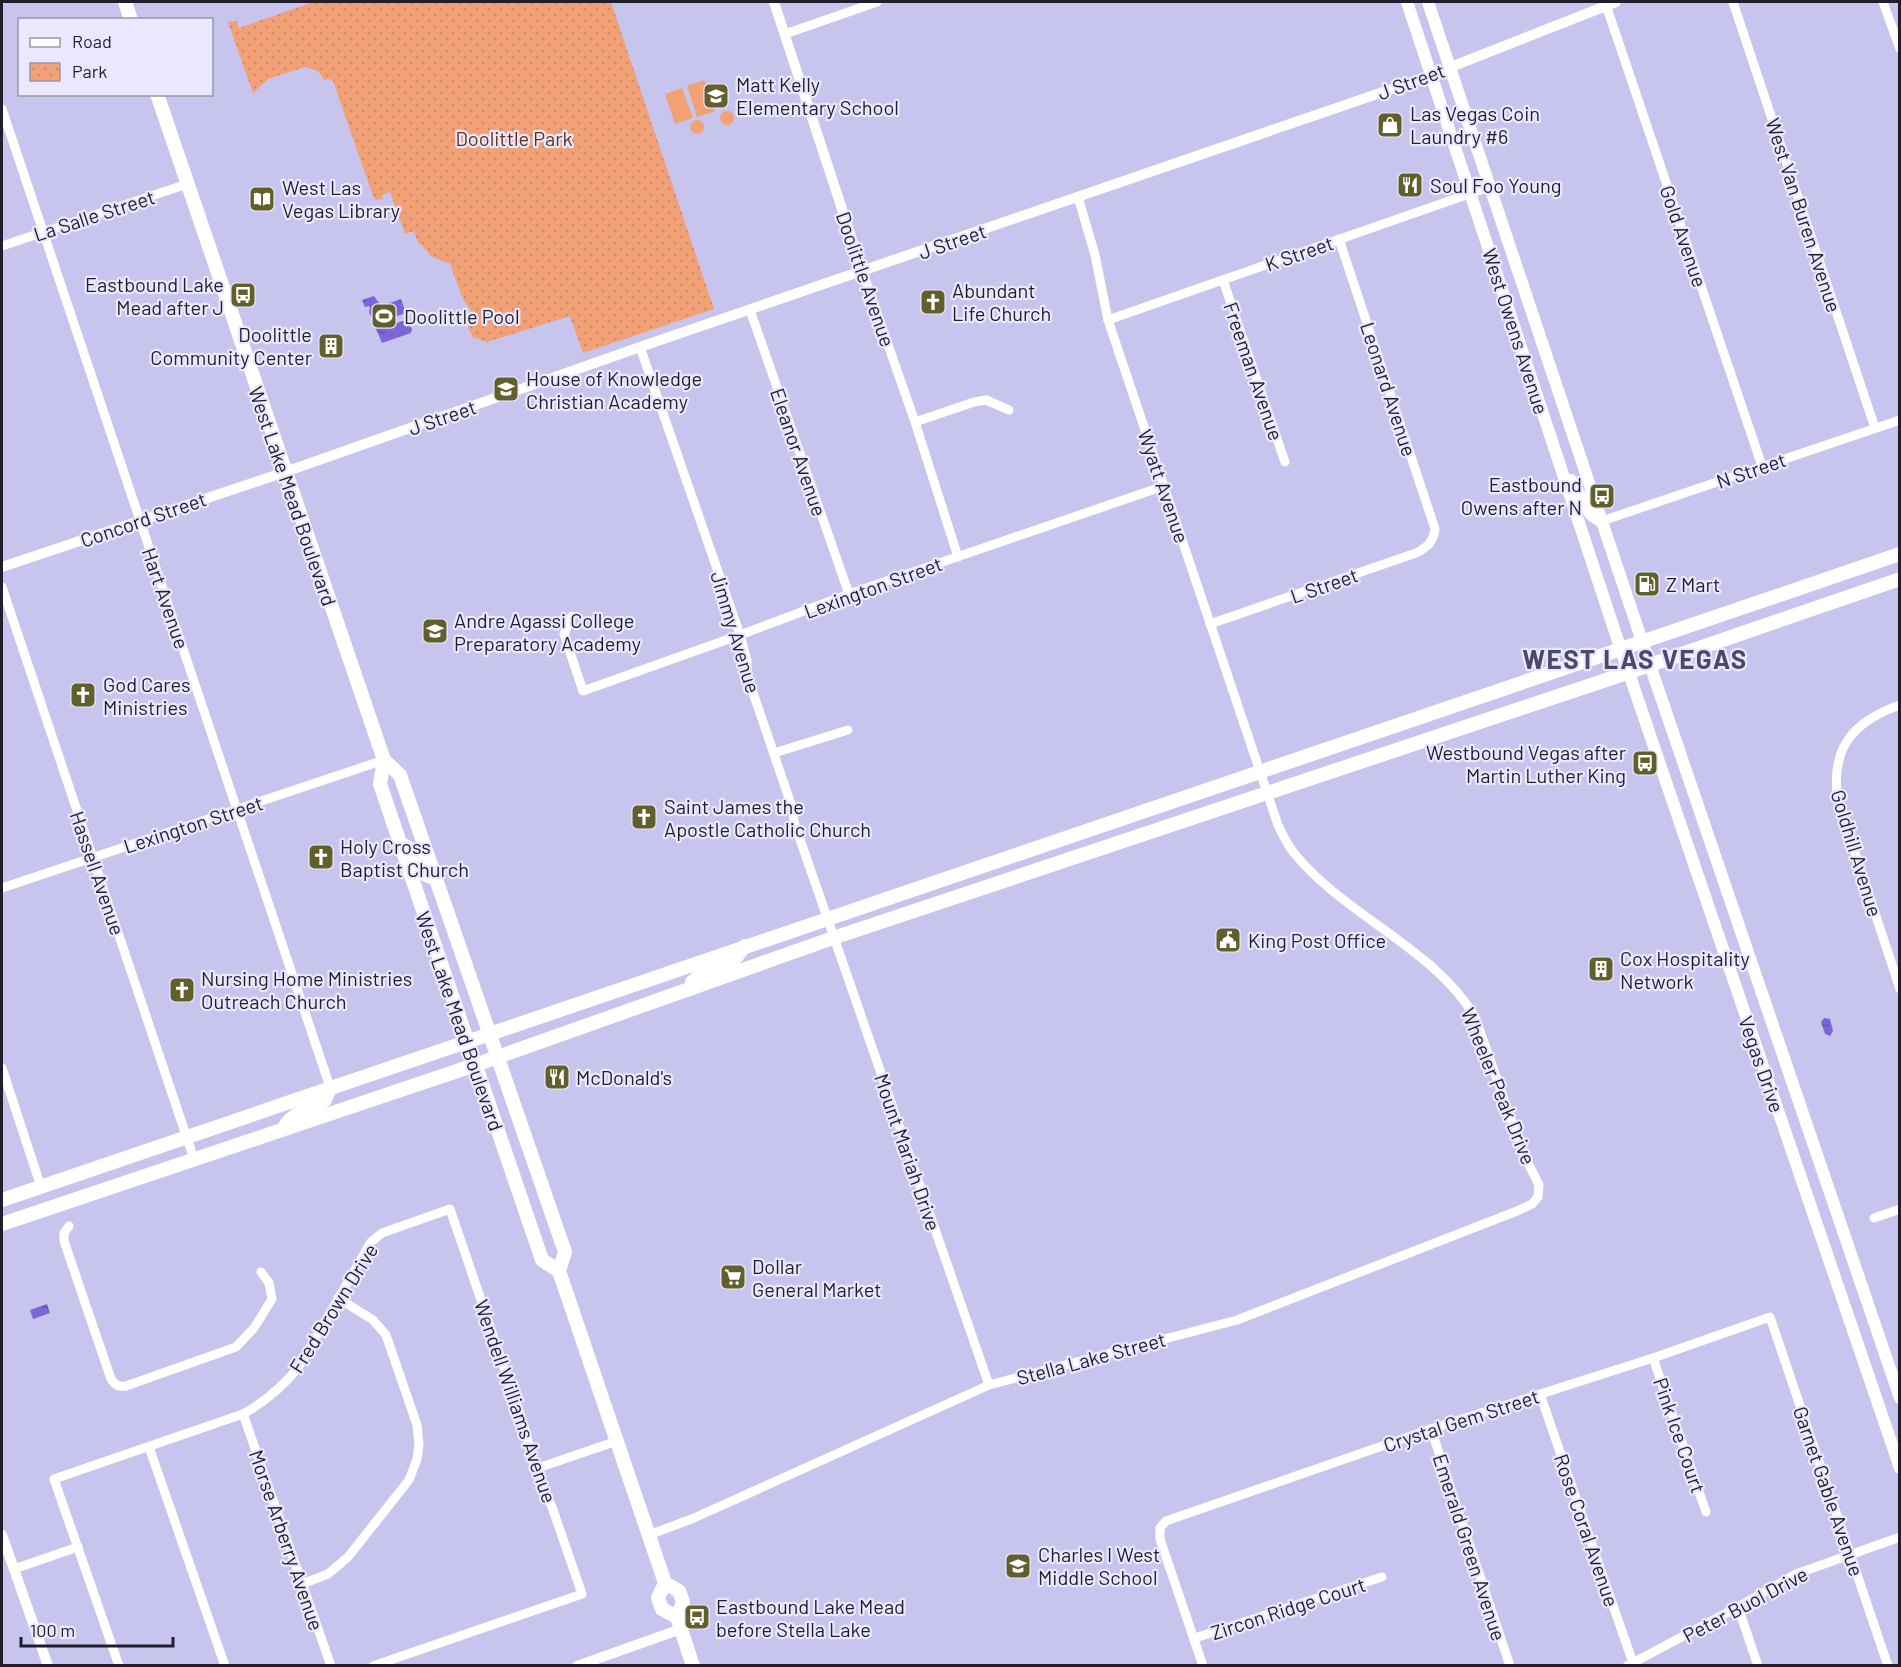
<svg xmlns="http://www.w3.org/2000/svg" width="1901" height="1667" font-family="Barlow,sans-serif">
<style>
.grass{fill:#f2a176}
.park{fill:url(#park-dots)}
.water{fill:url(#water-ripples)}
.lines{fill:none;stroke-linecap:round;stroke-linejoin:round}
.minor{stroke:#fff;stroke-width:9}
.tertiary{stroke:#fff;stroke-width:10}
.secondary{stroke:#fff;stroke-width:12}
.primary{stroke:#fff;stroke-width:14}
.labels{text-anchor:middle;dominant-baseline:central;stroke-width:4.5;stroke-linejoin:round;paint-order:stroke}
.street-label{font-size:20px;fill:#201e2d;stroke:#e9e8fd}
.poi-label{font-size:20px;fill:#201e2d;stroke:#e9e8fd;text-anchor:start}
.park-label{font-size:20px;fill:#603116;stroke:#e9e8fd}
.district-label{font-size:26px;font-weight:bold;letter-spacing:1.5px;fill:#4b486a;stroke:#e9e8fd}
</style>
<defs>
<pattern id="park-dots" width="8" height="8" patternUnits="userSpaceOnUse" patternTransform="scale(1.5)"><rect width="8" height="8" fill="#f2a176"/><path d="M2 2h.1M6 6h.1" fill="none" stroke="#cf8a66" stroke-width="1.8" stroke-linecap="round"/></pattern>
<pattern id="water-ripples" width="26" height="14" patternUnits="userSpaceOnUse" patternTransform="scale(1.5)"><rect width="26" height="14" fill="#7a66d8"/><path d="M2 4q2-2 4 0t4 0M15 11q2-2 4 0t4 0" fill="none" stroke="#6453b0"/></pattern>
</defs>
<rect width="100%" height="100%" fill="#c7c5ed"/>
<g class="grass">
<polygon points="704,80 715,111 697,117 687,86"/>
<polygon points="682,88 693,118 675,124 665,94"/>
<circle cx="727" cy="118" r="7"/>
<circle cx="697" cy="127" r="7"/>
</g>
<polygon class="park" points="313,2 611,2 714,309 583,353 570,316 487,342 473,337 468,328 472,323 473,314 463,299 450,264 431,256 421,244 419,245 414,231 405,234 390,192 382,195 383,199 376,200 373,196 333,81 330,79 324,80 318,71 305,67 268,79 253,93 228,22 237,21 239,28"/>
<g class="water">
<polygon points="374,296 381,306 401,299 406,313 385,320 384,325 386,326 407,320 412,329 411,333 382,343 369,312 370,308 369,306 365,307 362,300"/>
<polygon points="1824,1018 1830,1019 1833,1031 1830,1036 1825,1034 1821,1022"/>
<polygon points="47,1304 50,1313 33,1319 30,1310"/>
</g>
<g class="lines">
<g class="minor">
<polyline points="1733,2 1875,428"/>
<polyline points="1883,2 1900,49"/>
<polyline points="1606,5 1762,466"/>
<polyline points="785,34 877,2"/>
<polyline points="2,109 330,1087"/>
<polyline points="2,246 187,184"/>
<polyline points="862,270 915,422 958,557"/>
<polyline points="1223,280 1285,462"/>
<polyline points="750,310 849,594"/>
<polyline points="1108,320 1489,187"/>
<polyline points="640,347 740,635 747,661 747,675 793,810 794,822 989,1385"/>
<polyline points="915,422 974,402 986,400 1009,410"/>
<polyline points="1602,521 1900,420"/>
<polyline points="2,587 194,1159"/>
<polyline points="572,616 564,634 583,691 740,635 849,594 1164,486"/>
<path d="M1210,624L1416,553C1428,547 1433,542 1435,529L1339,239"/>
<path d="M1900,705C1851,722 1830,750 1838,801L1900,989"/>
<polyline points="774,753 848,730"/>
<polyline points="2,888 384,760"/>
<polyline points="2,1068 41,1187"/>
<polyline points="1874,1218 1900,1209"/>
<path d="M69,1226L64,1233V1241L111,1379C115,1385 118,1387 126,1386L236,1347L254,1328L272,1299L269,1283L261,1272"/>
<polyline points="1653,1358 1706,1512"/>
<polyline points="1540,1394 1634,1666"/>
<polyline points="243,1414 331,1666"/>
<polyline points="1431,1429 1510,1666"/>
<polyline points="149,1447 225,1666"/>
<polyline points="535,1469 617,1441"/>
<path d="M649,1535L694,1518L989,1385L1237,1320L1517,1211L1532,1204L1538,1197L1539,1185L1523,1153L1475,1017C1433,947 1345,916 1294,853C1287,845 1283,835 1278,825L1108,320L1095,255L1078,197"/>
<polyline points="14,1569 78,1547"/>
<polyline points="302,1584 328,1574 348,1557 409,1480 417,1459 419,1445 417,1425 386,1335 373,1320 338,1298"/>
<polyline points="1738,1607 1758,1666"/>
<polyline points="1195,1638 1382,1577"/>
<path d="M119,1666L54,1479L243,1414C265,1402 282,1387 298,1368L371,1242L382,1233L450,1209L524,1426L535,1469L552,1507L582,1594L373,1666"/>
<polyline points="1203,1666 1160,1539 1160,1528 1166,1521 1431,1429 1653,1358 1770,1317 1888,1666"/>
<polyline points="1627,1666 1738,1607 1796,1574 1900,1537"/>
</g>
<g class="tertiary">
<polyline points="774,2 862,270"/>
<polyline points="2,567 285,472 640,347 1418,80 1616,2"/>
<polyline points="2,1535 48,1666"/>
<polyline points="577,1666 681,1629"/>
</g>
<g class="secondary">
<polyline points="1407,2 1621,650 1900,1468"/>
<polyline points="1428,2 1650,665 1900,1398"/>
<path d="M1571,480C1574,486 1579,492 1582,498C1588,509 1588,517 1602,521"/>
</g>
<g class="primary">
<polyline points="125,2 131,20"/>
<polyline points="157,94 384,760 380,784 542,1260 559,1271"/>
<polyline points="384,760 400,775 565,1252 559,1271 665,1583 679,1591 683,1602 677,1617"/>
<path d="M400,843L415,852C419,867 418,875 435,878"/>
<polyline points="691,989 692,982 702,974 734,960 745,946"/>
<path d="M283,1129C294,1110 309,1112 325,1100L330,1087"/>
<polyline points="2,1200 1900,554"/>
<polyline points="2,1224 475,1065 833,938 1612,678 1900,579"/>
<polyline points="665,1583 658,1598 662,1609 677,1617 693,1666"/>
</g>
</g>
<defs>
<g id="school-square" transform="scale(1.35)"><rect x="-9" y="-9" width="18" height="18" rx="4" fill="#61602d" stroke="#e9e8fd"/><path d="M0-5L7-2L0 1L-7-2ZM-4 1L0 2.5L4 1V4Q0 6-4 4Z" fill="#fff"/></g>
<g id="shop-square" transform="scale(1.35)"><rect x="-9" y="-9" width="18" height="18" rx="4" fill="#61602d" stroke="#e9e8fd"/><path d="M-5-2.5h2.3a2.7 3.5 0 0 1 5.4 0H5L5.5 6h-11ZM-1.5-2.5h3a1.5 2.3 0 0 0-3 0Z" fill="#fff"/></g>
<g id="restaurant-square" transform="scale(1.35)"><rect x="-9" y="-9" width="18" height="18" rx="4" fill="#61602d" stroke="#e9e8fd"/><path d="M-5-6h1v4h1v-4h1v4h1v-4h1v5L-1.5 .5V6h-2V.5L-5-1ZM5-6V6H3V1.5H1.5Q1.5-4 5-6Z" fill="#fff"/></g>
<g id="library-square" transform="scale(1.35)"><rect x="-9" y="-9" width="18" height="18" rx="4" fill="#61602d" stroke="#e9e8fd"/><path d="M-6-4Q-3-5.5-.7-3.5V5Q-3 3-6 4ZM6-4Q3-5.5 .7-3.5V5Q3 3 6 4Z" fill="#fff"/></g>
<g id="bus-square" transform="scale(1.35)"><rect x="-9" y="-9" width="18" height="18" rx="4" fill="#61602d" stroke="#e9e8fd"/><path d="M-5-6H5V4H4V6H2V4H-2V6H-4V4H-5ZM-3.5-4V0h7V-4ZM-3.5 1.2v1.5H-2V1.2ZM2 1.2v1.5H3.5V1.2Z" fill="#fff"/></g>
<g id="church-square" transform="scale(1.35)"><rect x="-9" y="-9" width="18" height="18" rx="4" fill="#61602d" stroke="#e9e8fd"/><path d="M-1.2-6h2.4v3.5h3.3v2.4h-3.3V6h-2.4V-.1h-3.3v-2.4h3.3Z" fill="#fff"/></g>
<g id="stadium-square" transform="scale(1.35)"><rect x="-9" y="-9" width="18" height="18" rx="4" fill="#61602d" stroke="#e9e8fd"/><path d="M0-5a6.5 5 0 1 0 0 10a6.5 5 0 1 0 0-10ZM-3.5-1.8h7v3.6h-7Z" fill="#fff"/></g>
<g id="building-square" transform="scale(1.35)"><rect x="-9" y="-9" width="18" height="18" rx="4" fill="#61602d" stroke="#e9e8fd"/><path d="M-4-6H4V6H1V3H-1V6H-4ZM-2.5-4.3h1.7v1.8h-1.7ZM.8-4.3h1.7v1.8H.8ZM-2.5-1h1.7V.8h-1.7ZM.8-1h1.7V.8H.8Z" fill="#fff"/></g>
<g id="fuel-square" transform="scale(1.35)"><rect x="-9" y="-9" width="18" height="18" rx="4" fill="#61602d" stroke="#e9e8fd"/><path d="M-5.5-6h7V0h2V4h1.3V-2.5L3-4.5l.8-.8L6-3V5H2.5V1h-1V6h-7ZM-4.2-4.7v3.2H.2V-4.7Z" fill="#fff"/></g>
<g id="civic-square" transform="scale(1.35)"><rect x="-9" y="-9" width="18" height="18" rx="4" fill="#61602d" stroke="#e9e8fd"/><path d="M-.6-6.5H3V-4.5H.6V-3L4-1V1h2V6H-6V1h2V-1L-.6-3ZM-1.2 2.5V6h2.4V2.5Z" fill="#fff"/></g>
<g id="supermarket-square" transform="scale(1.35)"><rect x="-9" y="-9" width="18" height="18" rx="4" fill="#61602d" stroke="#e9e8fd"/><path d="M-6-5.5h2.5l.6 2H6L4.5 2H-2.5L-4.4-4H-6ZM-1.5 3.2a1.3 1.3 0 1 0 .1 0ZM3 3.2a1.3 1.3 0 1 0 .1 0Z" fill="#fff"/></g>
</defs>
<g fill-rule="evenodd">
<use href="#school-square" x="716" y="96"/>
<use href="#shop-square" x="1390" y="125"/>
<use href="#restaurant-square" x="1410" y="185"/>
<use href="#library-square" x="262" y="199"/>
<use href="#bus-square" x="243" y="295"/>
<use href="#church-square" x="933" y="302"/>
<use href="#stadium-square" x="384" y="316"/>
<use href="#building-square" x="331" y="346"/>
<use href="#school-square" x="506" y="389"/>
<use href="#bus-square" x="1602" y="496"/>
<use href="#fuel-square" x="1647" y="584"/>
<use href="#school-square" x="435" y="631"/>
<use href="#church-square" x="83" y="695"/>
<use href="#bus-square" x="1645" y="763"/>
<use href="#church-square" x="644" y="817"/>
<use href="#church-square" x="321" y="857"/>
<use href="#civic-square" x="1228" y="940"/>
<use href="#building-square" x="1601" y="969"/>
<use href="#church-square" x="182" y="990"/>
<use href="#restaurant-square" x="557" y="1077"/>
<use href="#supermarket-square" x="733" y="1277"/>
<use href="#school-square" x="1018" y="1566"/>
<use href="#bus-square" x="697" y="1617"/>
</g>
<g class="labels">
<g class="street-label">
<text transform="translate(1411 81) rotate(-20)">J Street</text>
<text transform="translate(94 215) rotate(-18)">La Salle Street</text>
<text transform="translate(1804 215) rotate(72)">West Van Buren Avenue</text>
<text transform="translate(1684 236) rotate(71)">Gold Avenue</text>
<text transform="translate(952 241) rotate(-19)">J Street</text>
<text transform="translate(1299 253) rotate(-19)">K Street</text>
<text transform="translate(866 279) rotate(71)">Doolittle Avenue</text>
<text transform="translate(1516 331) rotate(72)">West Owens Avenue</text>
<text transform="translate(1254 371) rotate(71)">Freeman Avenue</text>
<text transform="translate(1389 389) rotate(72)">Leonard Avenue</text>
<text transform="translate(442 417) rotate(-19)">J Street</text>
<text transform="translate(799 452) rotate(71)">Eleanor Avenue</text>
<text transform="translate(1751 470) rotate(-19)">N Street</text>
<text transform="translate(1164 486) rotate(71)">Wyatt Avenue</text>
<text transform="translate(293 496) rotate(71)">West Lake Mead Boulevard</text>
<text transform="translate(143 519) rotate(-19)">Concord Street</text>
<text transform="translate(1324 585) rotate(-19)">L Street</text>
<text transform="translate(873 587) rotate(-20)">Lexington Street</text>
<text transform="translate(166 598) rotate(71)">Hart Avenue</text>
<text transform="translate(736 632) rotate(73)">Jimmy Avenue</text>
<text transform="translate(193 824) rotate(-18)">Lexington Street</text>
<text transform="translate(1857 853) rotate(73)">Goldhill Avenue</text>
<text transform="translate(98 873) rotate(71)">Hassell Avenue</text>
<text transform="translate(460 1021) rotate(71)">West Lake Mead Boulevard</text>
<text transform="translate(1762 1064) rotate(71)">Vegas Drive</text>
<text transform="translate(1499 1086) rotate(68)">Wheeler Peak Drive</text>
<text transform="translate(908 1152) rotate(71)">Mount Mariah Drive</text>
<text transform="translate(333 1308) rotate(-58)">Fred Brown Drive</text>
<text transform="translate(1091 1358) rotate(-15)">Stella Lake Street</text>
<text transform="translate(516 1401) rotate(71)">Wendell Williams Avenue</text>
<text transform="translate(1461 1420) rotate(-18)">Crystal Gem Street</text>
<text transform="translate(1680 1435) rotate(71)">Pink Ice Court</text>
<text transform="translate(1829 1491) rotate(71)">Garnet Gable Avenue</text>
<text transform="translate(1587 1530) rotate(71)">Rose Coral Avenue</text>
<text transform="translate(287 1540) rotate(71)">Morse Arberry Avenue</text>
<text transform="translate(1470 1547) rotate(72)">Emerald Green Avenue</text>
<text transform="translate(1745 1604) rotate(-28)">Peter Buol Drive</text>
<text transform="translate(1288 1608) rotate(-18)">Zircon Ridge Court</text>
</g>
<g class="poi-label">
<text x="736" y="84">Matt Kelly<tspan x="736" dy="23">Elementary School</tspan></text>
<text x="1410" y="113">Las Vegas Coin<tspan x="1410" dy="23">Laundry #6</tspan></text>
<text x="1430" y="185">Soul Foo Young</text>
<text x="282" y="187">West Las<tspan x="282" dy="23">Vegas Library</tspan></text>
<text x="224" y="284" text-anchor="end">Eastbound Lake<tspan x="224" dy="23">Mead after J</tspan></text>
<text x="952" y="290">Abundant<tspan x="952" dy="23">Life Church</tspan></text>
<text x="404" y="316">Doolittle Pool</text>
<text x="312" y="334" text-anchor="end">Doolittle<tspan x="312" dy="23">Community Center</tspan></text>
<text x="526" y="378">House of Knowledge<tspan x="526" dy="23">Christian Academy</tspan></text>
<text x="1582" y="484" text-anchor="end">Eastbound<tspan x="1582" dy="23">Owens after N</tspan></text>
<text x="1666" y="584">Z Mart</text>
<text x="454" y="620">Andre Agassi College<tspan x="454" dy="23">Preparatory Academy</tspan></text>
<text x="103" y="684">God Cares<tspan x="103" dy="23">Ministries</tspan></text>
<text x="1626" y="752" text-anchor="end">Westbound Vegas after<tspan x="1626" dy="23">Martin Luther King</tspan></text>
<text x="664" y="806">Saint James the<tspan x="664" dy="23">Apostle Catholic Church</tspan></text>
<text x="340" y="846">Holy Cross<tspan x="340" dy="23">Baptist Church</tspan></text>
<text x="1248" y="940">King Post Office</text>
<text x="1620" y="958">Cox Hospitality<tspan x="1620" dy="23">Network</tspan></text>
<text x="201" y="978">Nursing Home Ministries<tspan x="201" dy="23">Outreach Church</tspan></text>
<text x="576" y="1077">McDonald's</text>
<text x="752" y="1266">Dollar<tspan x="752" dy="23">General Market</tspan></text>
<text x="1038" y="1554">Charles I West<tspan x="1038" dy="23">Middle School</tspan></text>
<text x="716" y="1606">Eastbound Lake Mead<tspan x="716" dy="23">before Stella Lake</tspan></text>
</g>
<g class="park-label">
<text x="514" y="138">Doolittle Park</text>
</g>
<g class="district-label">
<text x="1635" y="658">WEST LAS VEGAS</text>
</g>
</g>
<rect width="1901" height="1667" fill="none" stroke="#201e2d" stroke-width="6"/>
<rect x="18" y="18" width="195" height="78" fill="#e9e8fd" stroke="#9997aa" stroke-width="1.5"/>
<rect x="30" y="38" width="30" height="9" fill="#ffffff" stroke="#9997aa" stroke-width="1.5"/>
<text x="72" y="48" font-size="18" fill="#201e2d">Road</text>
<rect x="30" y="63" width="30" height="18" fill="url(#park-dots)" stroke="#9997aa" stroke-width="1.5"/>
<text x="72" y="78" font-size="18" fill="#201e2d">Park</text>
<path d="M21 1637v9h152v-9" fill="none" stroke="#201e2d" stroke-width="3"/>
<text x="30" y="1637" font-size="18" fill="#201e2d" stroke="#e9e8fd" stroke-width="4.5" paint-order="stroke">100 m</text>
</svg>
